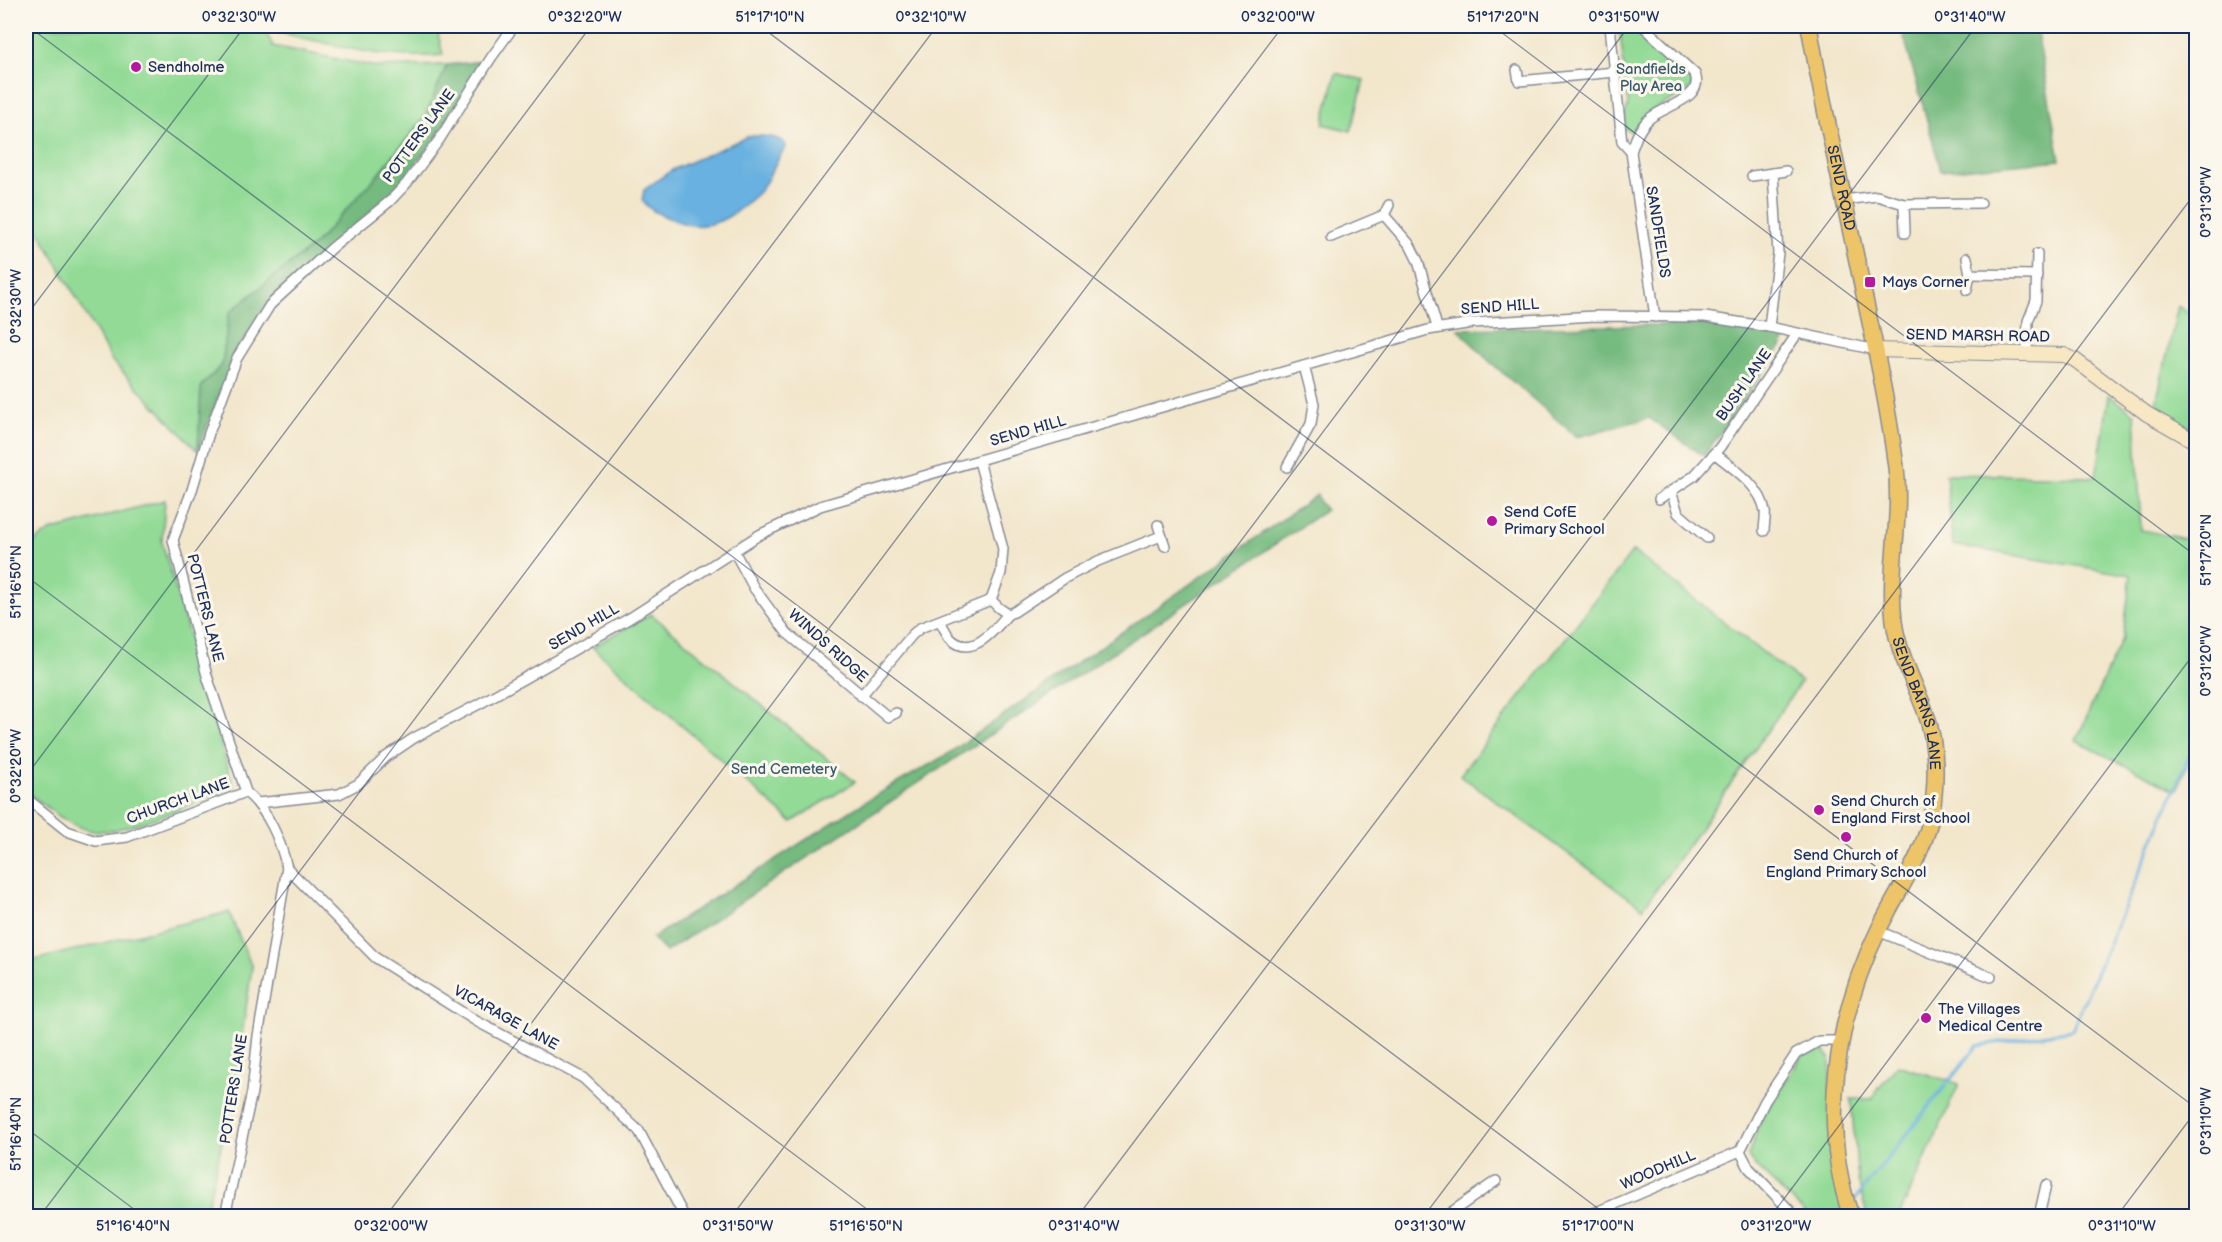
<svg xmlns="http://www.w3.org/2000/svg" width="2222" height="1242" font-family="'Balsamiq Sans',sans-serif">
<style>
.green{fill:#92da95;stroke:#56847a;stroke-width:1.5}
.forest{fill:#75ba7e;stroke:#48746e;stroke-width:1.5}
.water{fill:#68b1e0;stroke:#42709f;stroke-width:1.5}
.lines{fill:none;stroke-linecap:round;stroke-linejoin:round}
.stream{stroke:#68b1e0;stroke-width:3}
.minor-casing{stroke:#868a94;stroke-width:12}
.secondary-casing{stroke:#868a94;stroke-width:16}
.primary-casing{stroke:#868a94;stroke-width:18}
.minor{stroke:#fff;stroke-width:9}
.secondary{stroke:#f8e7c3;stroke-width:14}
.primary{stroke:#eec469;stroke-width:15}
.ticks{fill:none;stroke:#1b2f5e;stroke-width:1.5;stroke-opacity:0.45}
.poi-dot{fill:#b5179e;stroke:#fbf7ec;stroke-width:2}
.labels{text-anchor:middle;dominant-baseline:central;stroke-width:6;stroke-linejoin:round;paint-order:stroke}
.poi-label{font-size:15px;fill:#1b2f5e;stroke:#fbf7ec;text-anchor:start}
.park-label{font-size:15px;fill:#395a6c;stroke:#fbf7ec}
.street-label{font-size:15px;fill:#1b2f5e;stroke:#fbf7ec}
.neatline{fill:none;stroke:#1b2f5e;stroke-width:2}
.ticks-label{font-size:15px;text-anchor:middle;fill:#1b2f5e}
</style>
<rect width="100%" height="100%" fill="#fbf7ec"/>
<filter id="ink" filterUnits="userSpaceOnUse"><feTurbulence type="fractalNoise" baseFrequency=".0167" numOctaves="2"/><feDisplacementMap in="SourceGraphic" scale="12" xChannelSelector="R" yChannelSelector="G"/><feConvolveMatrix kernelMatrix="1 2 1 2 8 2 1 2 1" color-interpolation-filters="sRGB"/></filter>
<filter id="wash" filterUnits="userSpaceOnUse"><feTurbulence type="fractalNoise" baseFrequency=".008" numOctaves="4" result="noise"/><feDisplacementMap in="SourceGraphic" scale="24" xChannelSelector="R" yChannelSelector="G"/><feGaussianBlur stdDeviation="1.35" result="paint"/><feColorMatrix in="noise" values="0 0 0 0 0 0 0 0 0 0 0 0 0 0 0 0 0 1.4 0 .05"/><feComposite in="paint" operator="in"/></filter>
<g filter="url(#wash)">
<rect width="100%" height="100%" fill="#f2e6cb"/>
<g class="green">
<path d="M26,26H453L438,34L443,55C377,62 327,41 265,30L273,46L377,67L447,65L425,117L376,177L315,244L229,313L222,365L201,386L198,451L112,361L27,210Z"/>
<path d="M1615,26H1634L1681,69H1685L1692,76V85L1689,90L1651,111L1633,132L1625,129C1623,118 1625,114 1628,104L1620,33Z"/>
<polygon points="1336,73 1364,80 1351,131 1323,124"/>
<polygon points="2178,306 2196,318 2196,432 2155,408"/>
<polygon points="2109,395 2135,414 2141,530 2196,541 2196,742 2177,791 2076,741 2123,636 2131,575 1953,545 1946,474 2096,477"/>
<path d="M165,500L162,542L234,788C204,799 121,836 93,831C67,827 46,806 26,791V548L50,531Z"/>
<polygon points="1633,551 1801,682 1697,833 1643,908 1460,775"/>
<polygon points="651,614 855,782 792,822 592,647"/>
<polygon points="229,912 252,967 234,1090 205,1216 26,1216 26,962"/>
<polygon points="1824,1050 1830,1059 1830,1085 1843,1216 1809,1216 1758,1169 1748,1156 1761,1119 1803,1054"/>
<polygon points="1897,1065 1959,1084 1899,1216 1867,1216 1858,1180 1851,1099 1871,1099"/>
</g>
<g class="forest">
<polygon points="1901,26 2036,26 2060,160 1941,171"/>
<polygon points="484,61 435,139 390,195 268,302 233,358 198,451 201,386 222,365 229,313 315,244 376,177 425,117 447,65"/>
<polygon points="1706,324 1787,338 1704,456 1649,418 1577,437 1489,361 1458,329"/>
<polygon points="1317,495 1320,503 1326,510 666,952 652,938 868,800 948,754"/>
</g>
<path class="water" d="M749,136C763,136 774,135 785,143L786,147C776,160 771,175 762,188C758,195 751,199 745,204C726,222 704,232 677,221C664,216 650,212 642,200L644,190L672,170Z"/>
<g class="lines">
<polyline class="stream" points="1852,1203 1977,1046 2072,1030 2196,740"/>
</g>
</g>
<g filter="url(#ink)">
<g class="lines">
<g class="minor-casing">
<g id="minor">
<polyline points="1610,26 1622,142 1631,152 1655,317"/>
<polyline points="1517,70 1519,81 1615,72"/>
<path d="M1631,152C1635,140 1639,128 1649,119C1663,106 1705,99 1695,74L1643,26"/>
<polyline points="1752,176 1773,173"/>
<polyline points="1844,200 1877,196 1904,204 1981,203"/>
<polyline points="1904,204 1905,233"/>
<polyline points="1389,205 1384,215 1410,245 1418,261 1437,327"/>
<polyline points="1331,237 1384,215"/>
<polyline points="1967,258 1970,274 2037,275"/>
<polyline points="1967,290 1970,274"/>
<polyline points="1769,327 1778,253 1773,173 1786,171"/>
<polyline points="2027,354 2028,321 2036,301 2037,254"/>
<path d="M1714,453C1733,468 1761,486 1765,511C1766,517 1764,525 1764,531"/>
<polyline points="979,461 1003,549 1001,573 991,600"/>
<polyline points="1287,467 1311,424 1314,404 1304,366"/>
<polyline points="1671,491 1678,513 1707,538"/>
<polyline points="1659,499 1694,476 1720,447 1797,334"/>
<polyline points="1158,525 1165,546"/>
<polyline points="734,551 754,588 787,633 888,717 896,713"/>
<path d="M940,621C943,626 946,633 950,638C971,660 995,630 1008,614"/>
<polyline points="861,696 912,635 920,628 991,600 999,608 1008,614 1014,612 1065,578 1098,561 1161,536"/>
<polyline points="26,798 67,831 96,841 127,837 246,792"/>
<polyline points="258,803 339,794 358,784 386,757 414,738 479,704 630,618 759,535 820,506 1428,330 1473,323 1595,316 1705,317 1769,327 1876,350"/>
<polyline points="287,868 376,958 476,1021 583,1078 639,1131 684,1216"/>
<polyline points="1878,931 1991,977"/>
<path d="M225,1216L252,1092L258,1036L287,868C280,839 269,812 246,792L207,676L173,540L192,490L209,433L237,358L270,305L332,248L390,201L407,183L439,140L491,58L514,26"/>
<polyline points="1446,1216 1496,1181"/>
<polyline points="1587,1216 1740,1151"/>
<polyline points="1795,1216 1749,1168 1740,1151 1765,1101 1796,1054 1819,1041 1841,1041"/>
<polyline points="2039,1216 2046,1185"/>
</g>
</g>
<g class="secondary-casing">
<polyline id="secondary" points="1876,350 2064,355 2075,360 2147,414 2196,442"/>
</g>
<g class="primary-casing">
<g id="primary">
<path id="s1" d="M1809,26C1824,112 1844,199 1862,285C1875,345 1888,406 1896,467C1902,518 1888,570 1894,621C1898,652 1913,680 1924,708C1937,741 1937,778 1932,812C1925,854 1897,891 1879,929C1836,1016 1819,1124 1851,1216"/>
</g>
</g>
<use href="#minor" class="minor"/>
<use href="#secondary" class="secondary"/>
<use href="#primary" class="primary"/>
</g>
</g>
<path class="ticks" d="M28,26L1608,1216M760,26L2196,1108M1493,26L2196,556M26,316L245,26M26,576L876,1216M26,776L591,26M26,1128L143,1216M40,1216L937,26M386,1216L1283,26M732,1216L1629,26M1078,1216L1976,26M1424,1216L2196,192M1771,1216L2196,651M2117,1216L2196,1111"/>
<g class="poi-dot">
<circle cx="136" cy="67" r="6"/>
<rect x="1864" y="276" width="12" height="12" rx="3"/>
<circle cx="1492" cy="521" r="6"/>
<circle cx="1819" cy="810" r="6"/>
<circle cx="1846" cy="837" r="6"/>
<circle cx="1926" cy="1018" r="6"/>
</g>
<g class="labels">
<g class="poi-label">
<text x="148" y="67">Sendholme</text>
<text x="1882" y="282">Mays Corner</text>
<text x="1504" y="512">Send CofE<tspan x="1504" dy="17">Primary School</tspan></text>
<text x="1831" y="801">Send Church of<tspan x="1831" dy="17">England First School</tspan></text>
<text x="1846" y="855" text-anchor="middle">Send Church of<tspan x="1846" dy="17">England Primary School</tspan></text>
<text x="1938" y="1009">The Villages<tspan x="1938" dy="17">Medical Centre</tspan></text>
</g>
<g class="park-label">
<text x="1651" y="69">Sandfields<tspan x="1651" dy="17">Play Area</tspan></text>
<text x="784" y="769">Send Cemetery</text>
</g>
<g class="street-label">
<text transform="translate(419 136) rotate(-54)">POTTERS LANE</text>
<text stroke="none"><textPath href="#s1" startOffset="165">SEND ROAD</textPath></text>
<text transform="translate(1658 232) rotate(81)">SANDFIELDS</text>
<text transform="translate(1500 307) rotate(-4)">SEND HILL</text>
<text transform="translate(1978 336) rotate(1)">SEND MARSH ROAD</text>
<text transform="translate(1744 385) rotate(-55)">BUSH LANE</text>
<text transform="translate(1028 431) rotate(-16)">SEND HILL</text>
<text transform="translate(205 608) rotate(76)">POTTERS LANE</text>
<text transform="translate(584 627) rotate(-30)">SEND HILL</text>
<text transform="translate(828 646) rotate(42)">WINDS RIDGE</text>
<text stroke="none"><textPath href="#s1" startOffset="690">SEND BARNS LANE</textPath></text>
<text transform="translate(178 801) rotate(-20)">CHURCH LANE</text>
<text transform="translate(506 1018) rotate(29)">VICARAGE LANE</text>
<text transform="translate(234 1089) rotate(-81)">POTTERS LANE</text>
<text transform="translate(1658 1170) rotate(-23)">WOODHILL</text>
</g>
</g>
<rect width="2222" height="1242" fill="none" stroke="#fbf7ec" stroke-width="66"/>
<rect x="33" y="33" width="2156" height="1176" class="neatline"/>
<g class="ticks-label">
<text x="239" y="22">0°32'30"W</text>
<text x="585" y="22">0°32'20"W</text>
<text x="770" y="22">51°17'10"N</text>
<text x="931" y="22">0°32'10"W</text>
<text x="1278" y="22">0°32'00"W</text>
<text x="1503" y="22">51°17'20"N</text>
<text x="1624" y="22">0°31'50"W</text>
<text x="1970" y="22">0°31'40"W</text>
<text transform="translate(2206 202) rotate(-90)" y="5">0°31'30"W</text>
<text transform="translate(16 306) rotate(-90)" y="5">0°32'30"W</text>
<text transform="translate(2206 550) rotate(-90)" y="5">51°17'20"N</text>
<text transform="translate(16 582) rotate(-90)" y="5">51°16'50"N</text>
<text transform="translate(2206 661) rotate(-90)" y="5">0°31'20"W</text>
<text transform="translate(16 766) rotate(-90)" y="5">0°32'20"W</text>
<text transform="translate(2206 1121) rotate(-90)" y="5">0°31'10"W</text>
<text transform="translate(16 1134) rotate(-90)" y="5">51°16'40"N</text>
<text x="133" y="1231">51°16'40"N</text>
<text x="391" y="1231">0°32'00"W</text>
<text x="738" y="1231">0°31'50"W</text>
<text x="866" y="1231">51°16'50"N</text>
<text x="1084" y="1231">0°31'40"W</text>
<text x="1430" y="1231">0°31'30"W</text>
<text x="1598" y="1231">51°17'00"N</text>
<text x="1776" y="1231">0°31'20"W</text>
<text x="2122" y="1231">0°31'10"W</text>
</g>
</svg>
